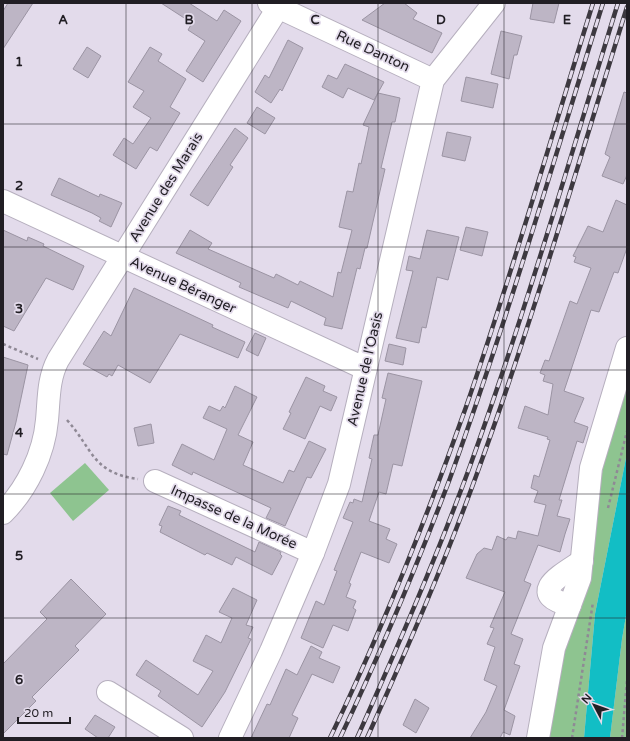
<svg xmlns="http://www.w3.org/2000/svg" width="630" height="741" font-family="'Varela Round',sans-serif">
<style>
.green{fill:#8ec490}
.water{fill:#12bec5}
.building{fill:#bdb5c5;stroke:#9b94a3}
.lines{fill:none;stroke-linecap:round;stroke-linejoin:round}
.minor-casing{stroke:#b6afbe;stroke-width:24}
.path{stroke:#8f8995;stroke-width:2.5;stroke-dasharray:3 3;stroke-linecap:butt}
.minor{stroke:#fff;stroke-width:22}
.rail-casing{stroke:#3d3940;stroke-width:4.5}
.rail{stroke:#e3dbeb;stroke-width:3;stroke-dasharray:9;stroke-linecap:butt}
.grid{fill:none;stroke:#211e24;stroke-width:1;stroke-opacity:0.55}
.labels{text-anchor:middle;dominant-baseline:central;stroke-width:3.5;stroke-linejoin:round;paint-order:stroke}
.street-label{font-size:14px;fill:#211e24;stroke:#e3dbeb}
.grid-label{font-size:13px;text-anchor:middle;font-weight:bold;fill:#211e24;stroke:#e3dbeb;stroke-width:3.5;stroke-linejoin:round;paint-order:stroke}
</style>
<rect width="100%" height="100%" fill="#e3dbeb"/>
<g class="green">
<polygon points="627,380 627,453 595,614 584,738 543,738 558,656 590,554 603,467"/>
<polygon points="85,463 109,490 73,521 50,493"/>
<polygon points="627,610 627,738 610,738 622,639"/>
</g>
<polygon class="water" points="627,453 627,610 622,639 610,738 584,738 595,614"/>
<g class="building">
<polygon points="8,3 33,3 3,49 3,11"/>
<polygon points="161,3 189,3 217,21 224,10 241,21 203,82 186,71 205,41 188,30 192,23"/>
<polygon points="385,3 404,3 417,13 413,19 442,33 432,53 362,20"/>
<polygon points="533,3 559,3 554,23 530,19"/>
<polygon points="501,31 522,36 517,55 514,55 509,79 491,74"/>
<polygon points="288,40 303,48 282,91 280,89 271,103 255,92 265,75 269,78"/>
<polygon points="87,47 101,56 88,78 73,69"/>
<polygon points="150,47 162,54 158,61 186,79 170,107 180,113 157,151 150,147 136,169 113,155 124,138 133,144 151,118 133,107 144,91 128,82"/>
<polygon points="345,64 384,82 374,100 348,88 343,98 322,87 328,75 337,79"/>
<polygon points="466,77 498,84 493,108 461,101"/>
<polygon points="624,92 627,93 627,175 623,184 602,176 610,157 605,154"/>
<polygon points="378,93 400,98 395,122 392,122 381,168 385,169 367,248 365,248 360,269 357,268 342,329 324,325 326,318 291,301 288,308 239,287 241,283 176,253 190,230 212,243 208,249 274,278 276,274 298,285 300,281 333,297 338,272 341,273 352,230 339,227 347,191 353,192 359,163 361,164 369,127 363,125"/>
<polygon points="257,107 275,118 265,134 247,123"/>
<polygon points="235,128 248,138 230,165 233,167 208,206 190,195"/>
<polygon points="447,132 471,137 465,161 442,156"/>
<polygon points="59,178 99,197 100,194 122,203 111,227 99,221 101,218 92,213 51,195"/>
<polygon points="616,200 627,205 627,248 618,273 614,272 599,312 591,310 564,391 584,398 574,422 588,427 583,443 577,441 559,500 562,500 557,516 570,519 565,534 560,552 538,545 524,581 531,584 511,634 523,639 514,664 520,666 504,710 515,716 510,735 503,732 500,738 470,738 486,712 497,686 484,680 495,647 487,644 494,628 490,627 505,592 466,578 477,554 484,548 492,550 497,536 506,540 508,537 516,539 518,531 538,536 546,505 534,502 538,491 531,488 534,475 539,477 550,440 547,439 548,437 518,428 525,406 548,415 553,384 543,381 545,375 540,373 545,360 549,361 570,301 577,304 591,268 574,262 576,257 573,256 588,226 603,232"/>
<polygon points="466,227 488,232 482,256 460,250"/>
<polygon points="3,230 27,241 28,237 44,244 43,246 84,266 73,290 46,278 14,331 3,326"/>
<polygon points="427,230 459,237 448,280 437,277 426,328 422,327 419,343 396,338 413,271 406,270 409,256 420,259"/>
<polygon points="134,288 213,325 212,327 245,342 238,358 180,334 150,383 118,365 112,376 109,374 107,377 83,364 104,331 111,336"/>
<polygon points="255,333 266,338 258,356 246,350"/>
<polygon points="389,344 406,348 403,365 385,361"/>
<polygon points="3,357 28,365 16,422 7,455 3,454"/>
<polygon points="388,373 422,381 402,466 393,464 386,494 379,492 369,521 390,529 386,539 397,544 389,563 361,552 349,583 351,584 346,597 356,601 353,608 356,610 348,631 333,625 323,648 301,638 316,601 324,605 337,571 334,570 353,522 343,518 350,502 353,503 354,499 362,502 372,459 369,458 374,435 378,435 386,399 382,398"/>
<polygon points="306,377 325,386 323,391 337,397 331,411 320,406 305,439 283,429 291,413 289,412"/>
<polygon points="235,386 257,397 238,435 253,442 243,465 283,483 289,470 294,472 309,441 326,449 311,478 307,477 285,526 266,518 271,508 193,472 192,475 172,465 182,444 214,460 227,429 203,418 209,406 220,411 223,406 225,408"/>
<polygon points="151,424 154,443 138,446 134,428"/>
<polygon points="168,506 181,511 179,515 255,552 259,542 281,552 280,554 282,556 272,575 236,557 232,565 207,553 205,555 160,532 162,526 159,525"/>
<polygon points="71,579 106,614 75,646 79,650 32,697 36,701 3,734 3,664 47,619 40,612"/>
<polygon points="233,588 257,600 246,625 253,627 248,638 251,639 225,692 202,727 158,696 161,691 136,675 146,660 198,695 213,671 193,661 206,635 221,643 232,618 219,612"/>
<polygon points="311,646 322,652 319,658 340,667 333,683 312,674 292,715 298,718 289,738 251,738 267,704 270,705 286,669 297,675"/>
<polygon points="415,699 429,708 416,733 403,725"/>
<polygon points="95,715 115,727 108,738 98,738 85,729"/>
</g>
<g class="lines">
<g class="minor-casing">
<g id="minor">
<polyline points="269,3 433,80"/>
<polyline points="3,201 364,368"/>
<polyline points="155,481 313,553"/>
<path d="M3,513C27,489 44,454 47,420C49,399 48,379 58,360L281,3"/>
<path d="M570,605C524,594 563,574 582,561"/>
<polyline points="108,692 182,738"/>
<polyline points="230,738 271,651 313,553 339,484 433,80 494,3"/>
<polyline points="538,738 554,648 580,578 591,468 627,348"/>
</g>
</g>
<g class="path">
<polyline points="3,344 38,359"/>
<path d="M67,420C93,449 92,473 138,479"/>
<polyline points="608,508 627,431"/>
<polyline points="572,738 593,602"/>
<polyline points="622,738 627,680"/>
</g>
<use href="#minor" class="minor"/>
<g class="rail-casing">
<g id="rail">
<path d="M330,738C382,630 426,520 466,407C512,274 551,138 593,3"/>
<path d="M340,738C380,654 416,568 449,481C506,324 553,163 603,3"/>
<path d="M357,738C397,648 436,559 470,466C525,314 570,158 618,3"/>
<path d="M367,738C407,649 446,560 479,468C534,316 579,161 627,7"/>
</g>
</g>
<use href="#rail" class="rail"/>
</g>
<path class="grid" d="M126,3V738M252,3V738M378,3V738M504,3V738M3,124H627M3,247H627M3,370H627M3,494H627M3,618H627"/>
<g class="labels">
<g class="street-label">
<text transform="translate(373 51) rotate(25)">Rue Danton</text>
<text transform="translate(166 187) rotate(-58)">Avenue des Marais</text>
<text transform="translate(183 285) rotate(25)">Avenue Béranger</text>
<text transform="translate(365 369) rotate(-77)">Avenue de l'Oasis</text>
<text transform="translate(234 517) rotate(24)">Impasse de la Morée</text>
</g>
</g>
<g class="grid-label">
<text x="63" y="24">A</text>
<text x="189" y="24">B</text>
<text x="315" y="24">C</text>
<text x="441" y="24">D</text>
<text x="567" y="24">E</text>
<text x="19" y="66">1</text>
<text x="19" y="190">2</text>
<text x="19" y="313">3</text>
<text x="19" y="437">4</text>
<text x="19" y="560">5</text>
<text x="19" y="684">6</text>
</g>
<rect width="630" height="741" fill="none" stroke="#211e24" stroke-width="8"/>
<g transform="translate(594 705) rotate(311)" stroke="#e3dbeb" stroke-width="3" paint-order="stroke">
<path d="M0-3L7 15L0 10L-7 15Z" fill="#211e24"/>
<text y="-6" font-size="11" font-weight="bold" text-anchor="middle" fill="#211e24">N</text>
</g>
<path d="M18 717v6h52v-6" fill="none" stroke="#211e24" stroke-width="2"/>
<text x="24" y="717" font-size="12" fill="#211e24" stroke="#e3dbeb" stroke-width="3" paint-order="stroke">20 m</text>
</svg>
